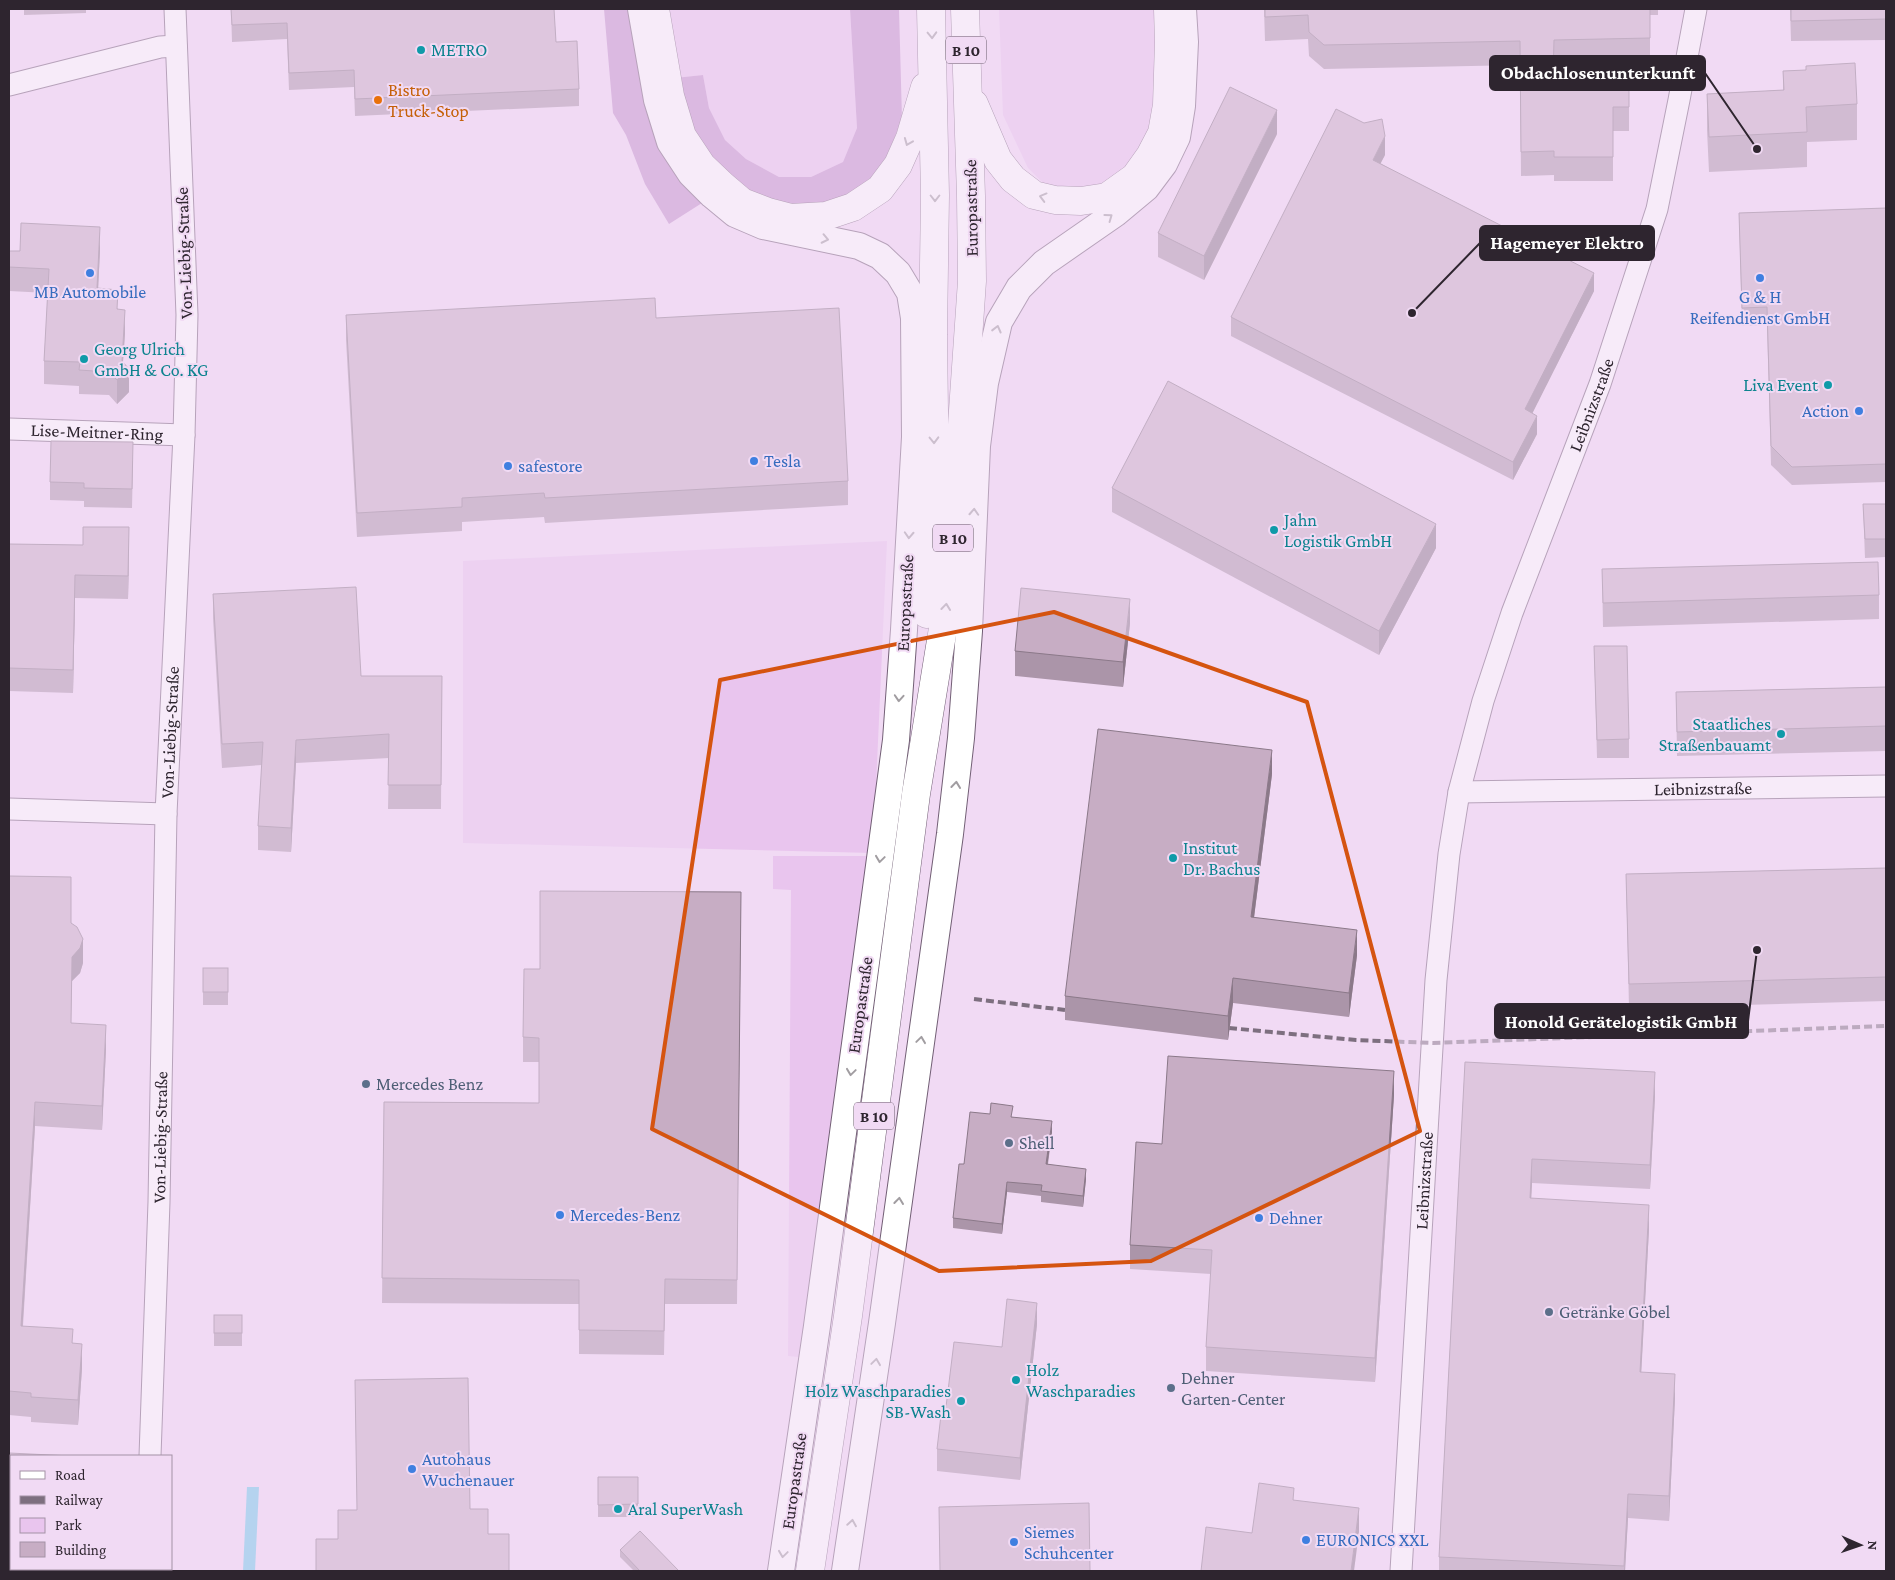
<svg xmlns="http://www.w3.org/2000/svg" width="1895" height="1580" font-family="'Crimson Pro',serif">
<style>
.green{fill:#e9c5ee}
.forest{fill:#c290ca}
.water{fill:#6ec9e9}
.lines{fill:none;stroke-linecap:round;stroke-linejoin:round}
.minor-casing{stroke:#725f75;stroke-width:23}
.tertiary-casing{stroke:#725f75;stroke-width:28}
.trunk-casing{stroke:#725f75;stroke-width:29}
.minor{stroke:#fff;stroke-width:21}
.tertiary{stroke:#fff;stroke-width:26}
.trunk{stroke:#fff;stroke-width:28}
.rail{stroke:#7d6f7f;stroke-width:4;stroke-dasharray:8 4;stroke-linecap:butt}
.wall{fill:#ab95a9}
.shaded-wall{fill:#8b7989}
.building{fill:#c7adc4;stroke:#8b7989}
.oneway{stroke:#a19da1}
.marked{fill:none;stroke:#d55410;stroke-width:4;stroke-linejoin:round}
.culture-dot{fill:#0f9aa8;stroke:#f1daf4;stroke-width:2}
.food-dot{fill:#e8710a;stroke:#f1daf4;stroke-width:2}
.shop-dot{fill:#3f7fe0;stroke:#f1daf4;stroke-width:2}
.service-dot{fill:#5c6f8a;stroke:#f1daf4;stroke-width:2}
.labels{text-anchor:middle;dominant-baseline:central;stroke-width:4;stroke-linejoin:round;paint-order:stroke}
.shield{fill:#f1daf4;stroke:#685b6a;stroke-width:1}
.shield-label{font-size:16px;font-weight:bold;fill:#2e252f}
.culture-label{font-size:18px;fill:#0d838f;stroke:#f1daf4;text-anchor:start}
.food-label{font-size:18px;fill:#c56008;stroke:#f1daf4;text-anchor:start}
.street-label{font-size:18px;fill:#2e252f;stroke:#f1daf4}
.shop-label{font-size:18px;fill:#366cbe;stroke:#f1daf4;text-anchor:start}
.service-label{font-size:18px;fill:#4e5e75;stroke:#f1daf4;text-anchor:start}
.leader{fill:none;stroke:#2e252f;stroke-width:2}
.callout-dot{fill:#2e252f;stroke:#f1daf4;stroke-width:2}
.callout{fill:#2e252f;stroke:#2e252f;stroke-width:2}
.callout-label{font-size:19px;text-anchor:middle;font-weight:bold;fill:#fff}
</style>
<rect width="100%" height="100%" fill="#f1daf4"/>
<g class="green">
<polygon points="664,9 850,9 857,128 843,162 811,177 779,177 746,159 725,140 709,108 703,75 675,78"/>
<polygon points="999,9 1158,9 1159,87 1150,137 1127,172 1108,183 1080,193 1048,188 1028,168 1003,115"/>
<polygon points="887,541 873,853 463,843 463,561"/>
<polygon points="773,856 872,856 799,1357 788,1356 791,890 773,889"/>
</g>
<g class="forest">
<polygon points="604,9 631,9 702,203 669,224 645,184 626,135 613,113"/>
<polygon points="850,9 899,9 902,119 881,171 838,201 793,207 755,197 725,176 689,129 675,78 703,75 709,108 725,140 746,159 779,177 811,177 843,162 857,128"/>
</g>
<polygon class="water" points="247,1487 259,1487 255,1571 243,1571"/>
<g class="lines">
<g class="minor-casing">
<g id="minor">
<polyline points="9,85 160,47 176,46"/>
<path id="s1" d="M9,429L184,435"/>
<path id="s2" d="M1459,792L1886,786"/>
<polyline points="9,809 166,814"/>
<path id="s3" d="M150,1456L159,1202L166,814L184,435L187,315L175,9"/>
<polyline points="144,1571 144,1569"/>
<path id="s4" d="M1401,1571L1436,980L1449,854L1459,792L1483,701L1512,613L1600,384L1657,209L1679,100L1696,9"/>
</g>
</g>
<g class="tertiary-casing">
<g id="tertiary">
<polyline points="641,9 657,100 670,142 691,174 712,195 735,214 763,226 859,246 880,256 898,273 910,293 914,318 915,437 904,630 896,740 817,1326 781,1571"/>
<polyline points="845,1571 882,1323 950,834 961,738 969,631 977,446 985,383 999,322 1019,288 1044,263 1116,213 1146,188 1164,164 1177,137 1182,106 1185,42 1183,9"/>
</g>
</g>
<g class="trunk-casing">
<g id="trunk">
<polyline points="655,9 670,96 682,136 702,166 722,185 742,202 768,212 791,218 826,216 853,207 880,189 898,165 910,138 925,87"/>
<polyline points="974,104 998,160 1013,179 1034,195 1055,200 1081,201 1107,197 1135,177 1150,156 1162,133 1167,105 1169,42 1168,9"/>
<polyline points="927,614 935,490 933,335 935,195 931,9"/>
<polyline points="810,1571 848,1316 916,794 945,616 957,497 972,281 971,196 965,9"/>
</g>
</g>
<use href="#minor" class="minor"/>
<use href="#tertiary" class="tertiary"/>
<use href="#trunk" class="trunk"/>
<g class="rail">
<polyline points="974,999 1065,1010"/>
<polyline points="1229,1028 1356,1040 1433,1043 1886,1026"/>
</g>
</g>
<g class="wall">
<polygon points="24,9 86,9 86,13 24,15"/>
<polygon points="231,9 554,9 556,42 579,89 579,106 355,116 354,87 289,90 287,39 232,42"/>
<polygon points="1264,9 1658,9 1658,15 1650,15 1650,62 1554,64 1554,77 1629,77 1629,131 1613,131 1613,181 1554,181 1554,175 1521,176 1520,65 1324,69 1309,56 1308,39 1265,41"/>
<polygon points="1790,9 1886,9 1886,40 1791,41"/>
<polygon points="1783,71 1857,104 1857,140 1807,142 1807,167 1709,172 1707,130 1707,94 1783,90"/>
<polygon points="1277,134 1204,280 1158,257 1158,233"/>
<polygon points="1385,155 1380,163 1594,291 1532,413 1537,434 1513,480 1231,336 1231,317"/>
<polygon points="1886,208 1886,482 1792,485 1771,465 1767,325 1742,326 1739,213"/>
<polygon points="100,250 98,288 118,309 125,333 123,362 129,392 117,404 109,395 79,394 79,386 44,384 44,361 48,293 9,291 9,251"/>
<polygon points="346,315 656,318 848,481 848,505 545,523 544,517 462,522 462,531 357,537 346,340"/>
<polygon points="133,461 132,508 84,507 84,501 50,500 50,482"/>
<polygon points="1112,488 1436,548 1379,655 1112,512"/>
<polygon points="1863,504 1886,504 1886,557 1865,558"/>
<polygon points="9,544 129,550 128,599 75,598 73,693 9,691"/>
<polygon points="1602,569 1879,595 1879,619 1603,627"/>
<polygon points="213,594 361,676 442,676 441,809 388,809 389,758 296,763 291,852 258,850 258,826 262,765 222,768 213,618"/>
<polygon points="1130,623 1123,687 1015,676 1015,651"/>
<polygon points="1594,646 1629,739 1629,758 1597,758"/>
<polygon points="1886,687 1886,751 1677,756 1676,692"/>
<polygon points="1272,774 1254,918 1357,955 1349,1017 1233,1003 1228,1040 1065,1020 1065,996"/>
<polygon points="1886,868 1886,1001 1629,1008 1626,874"/>
<polygon points="9,876 71,923 83,963 80,973 72,981 71,1023 106,1049 102,1130 35,1126 23,1326 73,1343 82,1368 78,1425 31,1422 31,1417 9,1415"/>
<polygon points="741,892 737,1304 665,1304 664,1355 579,1354 579,1304 382,1303 384,1102 539,1103 539,1062 523,1062 523,1037 540,969"/>
<rect x="203" y="968" width="25" height="37"/>
<polygon points="1465,1062 1655,1096 1650,1189 1532,1183 1531,1198 1649,1229 1641,1372 1675,1398 1669,1521 1628,1518 1625,1571 1439,1571 1439,1557"/>
<polygon points="1394,1095 1375,1382 1206,1371 1206,1347 1211,1274 1130,1269 1130,1245 1162,1144"/>
<polygon points="990,1114 1013,1117 1052,1132 1048,1164 1086,1179 1083,1207 1041,1202 1041,1196 1007,1192 1002,1234 953,1228 953,1218 964,1164"/>
<rect x="214" y="1315" width="28" height="31"/>
<polygon points="1037,1324 1020,1480 937,1471 937,1449 945,1415 1002,1347"/>
<polygon points="9,1453 11,1456 11,1531 9,1531"/>
<polygon points="598,1477 638,1504 638,1517 598,1517"/>
<polygon points="620,1550 679,1571 634,1571 620,1557"/>
</g>
<g class="shaded-wall">
<polygon points="1277,110 1277,134 1204,280 1204,256"/>
<polygon points="1385,136 1385,155 1373,178 1373,160"/>
<polygon points="100,227 100,250 97,312 97,288"/>
<polygon points="1594,273 1594,291 1525,428 1525,409"/>
<polygon points="125,310 125,333 122,375 129,369 129,392 117,404 117,380 122,361"/>
<polygon points="1537,416 1537,434 1513,480 1513,462"/>
<polygon points="1436,524 1436,548 1379,655 1379,631"/>
<polygon points="129,527 129,550 128,599 128,576"/>
<polygon points="75,575 75,598 73,693 73,670"/>
<polygon points="1130,599 1130,623 1123,687 1123,662"/>
<polygon points="296,740 296,763 291,852 291,828"/>
<polygon points="1272,750 1272,774 1251,941 1251,917"/>
<polygon points="1357,930 1357,955 1349,1017 1349,993"/>
<polygon points="83,939 83,963 80,973 72,981 72,957"/>
<polygon points="1233,978 1233,1003 1228,1040 1228,1016"/>
<polygon points="106,1025 106,1049 102,1130 102,1106"/>
<polygon points="1394,1071 1394,1095 1375,1382 1375,1358"/>
<polygon points="1655,1072 1655,1096 1650,1189 1650,1165"/>
<polygon points="35,1102 35,1126 21,1350 21,1326"/>
<polygon points="1052,1121 1052,1132 1046,1174 1046,1164"/>
<polygon points="1532,1159 1532,1183 1530,1223 1530,1198"/>
<polygon points="1086,1169 1086,1179 1083,1207 1083,1196"/>
<polygon points="1007,1182 1007,1192 1002,1234 1002,1224"/>
<polygon points="1649,1205 1649,1229 1640,1396 1640,1372"/>
<polygon points="1037,1303 1037,1324 1020,1480 1020,1458"/>
<polygon points="82,1344 82,1368 78,1425 78,1400"/>
<polygon points="1675,1374 1675,1398 1669,1521 1669,1496"/>
<polygon points="1628,1494 1628,1518 1625,1571 1624,1571"/>
<polygon points="1359,1508 1359,1532 1354,1571 1351,1571"/>
</g>
<g class="building">
<polygon points="231,9 554,9 556,42 577,41 579,89 355,99 354,70 289,73 287,23 232,25"/>
<polygon points="1265,9 1650,9 1650,38 1554,40 1553,77 1629,77 1629,107 1613,107 1613,157 1554,157 1554,151 1521,152 1520,41 1324,45 1309,32 1308,15 1265,17"/>
<polygon points="1791,9 1886,9 1886,19 1791,21"/>
<polygon points="1855,63 1857,104 1806,107 1807,132 1709,137 1707,94 1784,90 1783,71 1806,70 1806,66"/>
<polygon points="1230,87 1277,110 1204,256 1158,233"/>
<polygon points="1336,109 1364,123 1382,119 1385,136 1373,160 1594,273 1525,409 1537,416 1513,462 1231,317"/>
<polygon points="1886,208 1886,464 1792,467 1771,446 1767,307 1742,308 1739,213"/>
<polygon points="21,223 100,227 97,288 118,290 117,309 125,310 122,361 129,369 117,380 109,372 79,370 80,362 44,361 49,269 9,267 9,251 20,251"/>
<polygon points="655,298 656,318 839,308 848,481 545,498 544,493 462,498 462,507 357,513 346,315"/>
<polygon points="1168,381 1436,524 1379,631 1112,488"/>
<polygon points="51,441 133,442 132,489 84,488 84,483 50,482"/>
<polygon points="1863,504 1886,504 1886,539 1865,539"/>
<polygon points="83,527 129,527 128,576 75,575 73,670 9,668 9,544 83,545"/>
<polygon points="1878,562 1879,595 1603,603 1602,569"/>
<polygon points="356,587 361,676 442,676 441,785 388,785 389,734 296,740 291,828 258,826 263,742 222,744 213,594"/>
<polygon points="1021,588 1130,599 1123,662 1015,651"/>
<polygon points="1594,646 1627,646 1629,739 1597,740"/>
<polygon points="1886,687 1886,726 1677,732 1676,692"/>
<polygon points="1098,729 1272,750 1251,917 1357,930 1349,993 1233,978 1228,1016 1065,996"/>
<polygon points="1886,868 1886,977 1629,984 1626,874"/>
<polygon points="9,876 71,877 71,923 77,927 83,939 80,948 72,957 71,1023 106,1025 102,1106 35,1102 21,1326 73,1329 72,1343 82,1344 78,1400 31,1397 31,1393 9,1391"/>
<polygon points="540,891 741,892 737,1280 665,1279 664,1331 579,1330 579,1280 382,1278 384,1102 539,1103 539,1038 523,1037 524,969 540,969"/>
<rect x="203" y="968" width="25" height="24"/>
<polygon points="1168,1056 1394,1071 1375,1358 1206,1347 1212,1250 1130,1245 1136,1142 1162,1144"/>
<polygon points="1465,1062 1655,1072 1650,1165 1532,1159 1530,1198 1649,1205 1640,1372 1675,1374 1669,1496 1628,1494 1624,1566 1439,1557"/>
<polygon points="991,1103 1013,1106 1011,1117 1052,1121 1046,1164 1086,1169 1083,1196 1041,1191 1042,1185 1007,1182 1002,1224 953,1218 959,1164 964,1164 970,1112 990,1114"/>
<polygon points="1007,1299 1037,1303 1020,1458 937,1449 941,1415 945,1415 954,1342 1002,1347"/>
<rect x="214" y="1315" width="28" height="18"/>
<polygon points="468,1378 470,1509 488,1509 488,1534 509,1534 509,1571 316,1571 316,1539 338,1539 338,1510 357,1510 355,1380"/>
<polygon points="9,1453 72,1456 11,1456 11,1507 9,1507"/>
<polygon points="598,1477 638,1477 638,1504 598,1505"/>
<polygon points="1259,1483 1294,1488 1293,1500 1359,1508 1351,1571 1201,1571 1206,1527 1252,1533"/>
<polygon points="1089,1503 1090,1571 940,1571 939,1507"/>
<polygon points="640,1531 679,1571 640,1571 620,1550"/>
</g>
<defs><path id="oneway-chevron" d="M-2-3.5L2.5 0L-2 3.5" fill="none" stroke-width="1.6" stroke-linecap="round" stroke-linejoin="round" transform="scale(1.25)"/></defs>
<g class="oneway">
<use href="#oneway-chevron" transform="translate(932 35) rotate(88)"/>
<use href="#oneway-chevron" transform="translate(908 142) rotate(112)"/>
<use href="#oneway-chevron" transform="translate(1043 197) rotate(-165)"/>
<use href="#oneway-chevron" transform="translate(935 198) rotate(90)"/>
<use href="#oneway-chevron" transform="translate(1109 217) rotate(-36)"/>
<use href="#oneway-chevron" transform="translate(825 239) rotate(12)"/>
<use href="#oneway-chevron" transform="translate(997 329) rotate(-76)"/>
<use href="#oneway-chevron" transform="translate(934 440) rotate(89)"/>
<use href="#oneway-chevron" transform="translate(974 512) rotate(-87)"/>
<use href="#oneway-chevron" transform="translate(909 535) rotate(93)"/>
<use href="#oneway-chevron" transform="translate(946 607) rotate(-84)"/>
<use href="#oneway-chevron" transform="translate(899 698) rotate(94)"/>
<use href="#oneway-chevron" transform="translate(956 785) rotate(-84)"/>
<use href="#oneway-chevron" transform="translate(880 859) rotate(98)"/>
<use href="#oneway-chevron" transform="translate(921 1040) rotate(-82)"/>
<use href="#oneway-chevron" transform="translate(851 1072) rotate(98)"/>
<use href="#oneway-chevron" transform="translate(899 1201) rotate(-83)"/>
<use href="#oneway-chevron" transform="translate(876 1362) rotate(-82)"/>
<use href="#oneway-chevron" transform="translate(852 1523) rotate(-81)"/>
<use href="#oneway-chevron" transform="translate(783 1554) rotate(98)"/>
</g>
<path d="M0 0H1895V1580H0ZM1054,612L1307,702L1420,1131L1151,1261L939,1271L652,1129L720,680Z" fill="#f1daf4" fill-opacity=".55" fill-rule="evenodd"/>
<path class="marked" d="M1054,612L1307,702L1420,1131L1151,1261L939,1271L652,1129L720,680Z"/>
<g class="culture-dot">
<circle cx="421" cy="50" r="5"/>
<circle cx="84" cy="359" r="5"/>
<circle cx="1828" cy="385" r="5"/>
<circle cx="1274" cy="530" r="5"/>
<circle cx="1781" cy="734" r="5"/>
<circle cx="1173" cy="858" r="5"/>
<circle cx="1016" cy="1380" r="5"/>
<circle cx="961" cy="1401" r="5"/>
<circle cx="618" cy="1509" r="5"/>
</g>
<circle class="food-dot" cx="378" cy="100" r="5"/>
<g class="shop-dot">
<circle cx="90" cy="273" r="5"/>
<circle cx="1760" cy="278" r="5"/>
<circle cx="1859" cy="411" r="5"/>
<circle cx="754" cy="461" r="5"/>
<circle cx="508" cy="466" r="5"/>
<circle cx="560" cy="1215" r="5"/>
<circle cx="1259" cy="1218" r="5"/>
<circle cx="412" cy="1469" r="5"/>
<circle cx="1306" cy="1540" r="5"/>
<circle cx="1014" cy="1542" r="5"/>
</g>
<g class="service-dot">
<circle cx="366" cy="1084" r="5"/>
<circle cx="1009" cy="1143" r="5"/>
<circle cx="1549" cy="1312" r="5"/>
<circle cx="1171" cy="1388" r="5"/>
</g>
<g class="labels">
<g class="shield">
<rect x="946" y="36.5" width="40" height="27" rx="4"/>
<rect x="933" y="524.5" width="40" height="27" rx="4"/>
<rect x="854" y="1102.5" width="40" height="27" rx="4"/>
</g>
<g class="shield-label">
<text x="966" y="50">B 10</text>
<text x="953" y="538">B 10</text>
<text x="874" y="1116">B 10</text>
</g>
<g class="culture-label">
<text x="431" y="50">METRO</text>
<text x="94" y="349">Georg Ulrich<tspan x="94" dy="21">GmbH &amp; Co. KG</tspan></text>
<text x="1818" y="385" text-anchor="end">Liva Event</text>
<text x="1284" y="520">Jahn<tspan x="1284" dy="21">Logistik GmbH</tspan></text>
<text x="1771" y="724" text-anchor="end">Staatliches<tspan x="1771" dy="21">Straßenbauamt</tspan></text>
<text x="1183" y="848">Institut<tspan x="1183" dy="21">Dr. Bachus</tspan></text>
<text x="1026" y="1370">Holz<tspan x="1026" dy="21">Waschparadies</tspan></text>
<text x="951" y="1391" text-anchor="end">Holz Waschparadies<tspan x="951" dy="21">SB-Wash</tspan></text>
<text x="628" y="1509">Aral SuperWash</text>
</g>
<g class="food-label">
<text x="388" y="90">Bistro<tspan x="388" dy="21">Truck-Stop</tspan></text>
</g>
<g class="street-label">
<text transform="translate(971 208) rotate(-91)">Europastraße</text>
<text transform="translate(184 253) rotate(-92)">Von-Liebig-Straße</text>
<text stroke="none"><textPath href="#s4" startOffset="1191">Leibnizstraße</textPath></text>
<text stroke="none"><textPath href="#s1" startOffset="88">Lise-Meitner-Ring</textPath></text>
<text transform="translate(905 603) rotate(-87)">Europastraße</text>
<text stroke="none"><textPath href="#s3" startOffset="724">Von-Liebig-Straße</textPath></text>
<text stroke="none"><textPath href="#s2" startOffset="244">Leibnizstraße</textPath></text>
<text transform="translate(860 1005) rotate(-82)">Europastraße</text>
<text stroke="none"><textPath href="#s3" startOffset="319">Von-Liebig-Straße</textPath></text>
<text stroke="none"><textPath href="#s4" startOffset="391">Leibnizstraße</textPath></text>
<text transform="translate(794 1481) rotate(-82)">Europastraße</text>
</g>
<g class="shop-label">
<text x="90" y="292" text-anchor="middle">MB Automobile</text>
<text x="1760" y="297" text-anchor="middle">G &amp; H<tspan x="1760" dy="21">Reifendienst GmbH</tspan></text>
<text x="1849" y="411" text-anchor="end">Action</text>
<text x="764" y="461">Tesla</text>
<text x="518" y="466">safestore</text>
<text x="570" y="1215">Mercedes-Benz</text>
<text x="1269" y="1218">Dehner</text>
<text x="422" y="1459">Autohaus<tspan x="422" dy="21">Wuchenauer</tspan></text>
<text x="1024" y="1532">Siemes<tspan x="1024" dy="21">Schuhcenter</tspan></text>
<text x="1316" y="1540">EURONICS XXL</text>
</g>
<g class="service-label">
<text x="376" y="1084">Mercedes Benz</text>
<text x="1019" y="1143">Shell</text>
<text x="1559" y="1312">Getränke Göbel</text>
<text x="1181" y="1378">Dehner<tspan x="1181" dy="21">Garten-Center</tspan></text>
</g>
</g>
<path class="leader" d="M1757 149L1705 73M1412 313L1480 243M1757 950L1748 1021"/>
<g class="callout-dot">
<circle cx="1757" cy="149" r="5"/>
<circle cx="1412" cy="313" r="5"/>
<circle cx="1757" cy="950" r="5"/>
</g>
<g class="callout">
<rect x="1490" y="56" width="215" height="34" rx="5"/>
<rect x="1480" y="226" width="174" height="34" rx="5"/>
<rect x="1495" y="1004" width="253" height="34" rx="5"/>
</g>
<g class="callout-label">
<text x="1598" y="79">Obdachlosenunterkunft</text>
<text x="1567" y="249">Hagemeyer Elektro</text>
<text x="1621" y="1028">Honold Gerätelogistik GmbH</text>
</g>
<rect width="1895" height="1580" fill="none" stroke="#2e252f" stroke-width="20"/>
<rect x="10" y="1455" width="162" height="115" fill="#f1daf4" stroke="#a392a5"/>
<rect x="20" y="1471" width="25" height="8" fill="#ffffff" stroke="#a392a5"/>
<text x="55" y="1480" font-size="15" fill="#2e252f">Road</text>
<rect x="20" y="1496" width="25" height="8" fill="#7d6f7f" stroke="#a392a5"/>
<text x="55" y="1505" font-size="15" fill="#2e252f">Railway</text>
<rect x="20" y="1518" width="25" height="15" fill="#e9c5ee" stroke="#a392a5"/>
<text x="55" y="1530" font-size="15" fill="#2e252f">Park</text>
<rect x="20" y="1542" width="25" height="15" fill="#c7adc4" stroke="#a392a5"/>
<text x="55" y="1555" font-size="15" fill="#2e252f">Building</text>
<g transform="translate(1860 1545) rotate(92)" stroke="#f1daf4" stroke-width="4" paint-order="stroke">
<path d="M0-4L9 19L0 12L-9 19Z" fill="#2e252f"/>
<text y="-8" font-size="14" font-weight="bold" text-anchor="middle" fill="#2e252f">N</text>
</g>
</svg>
